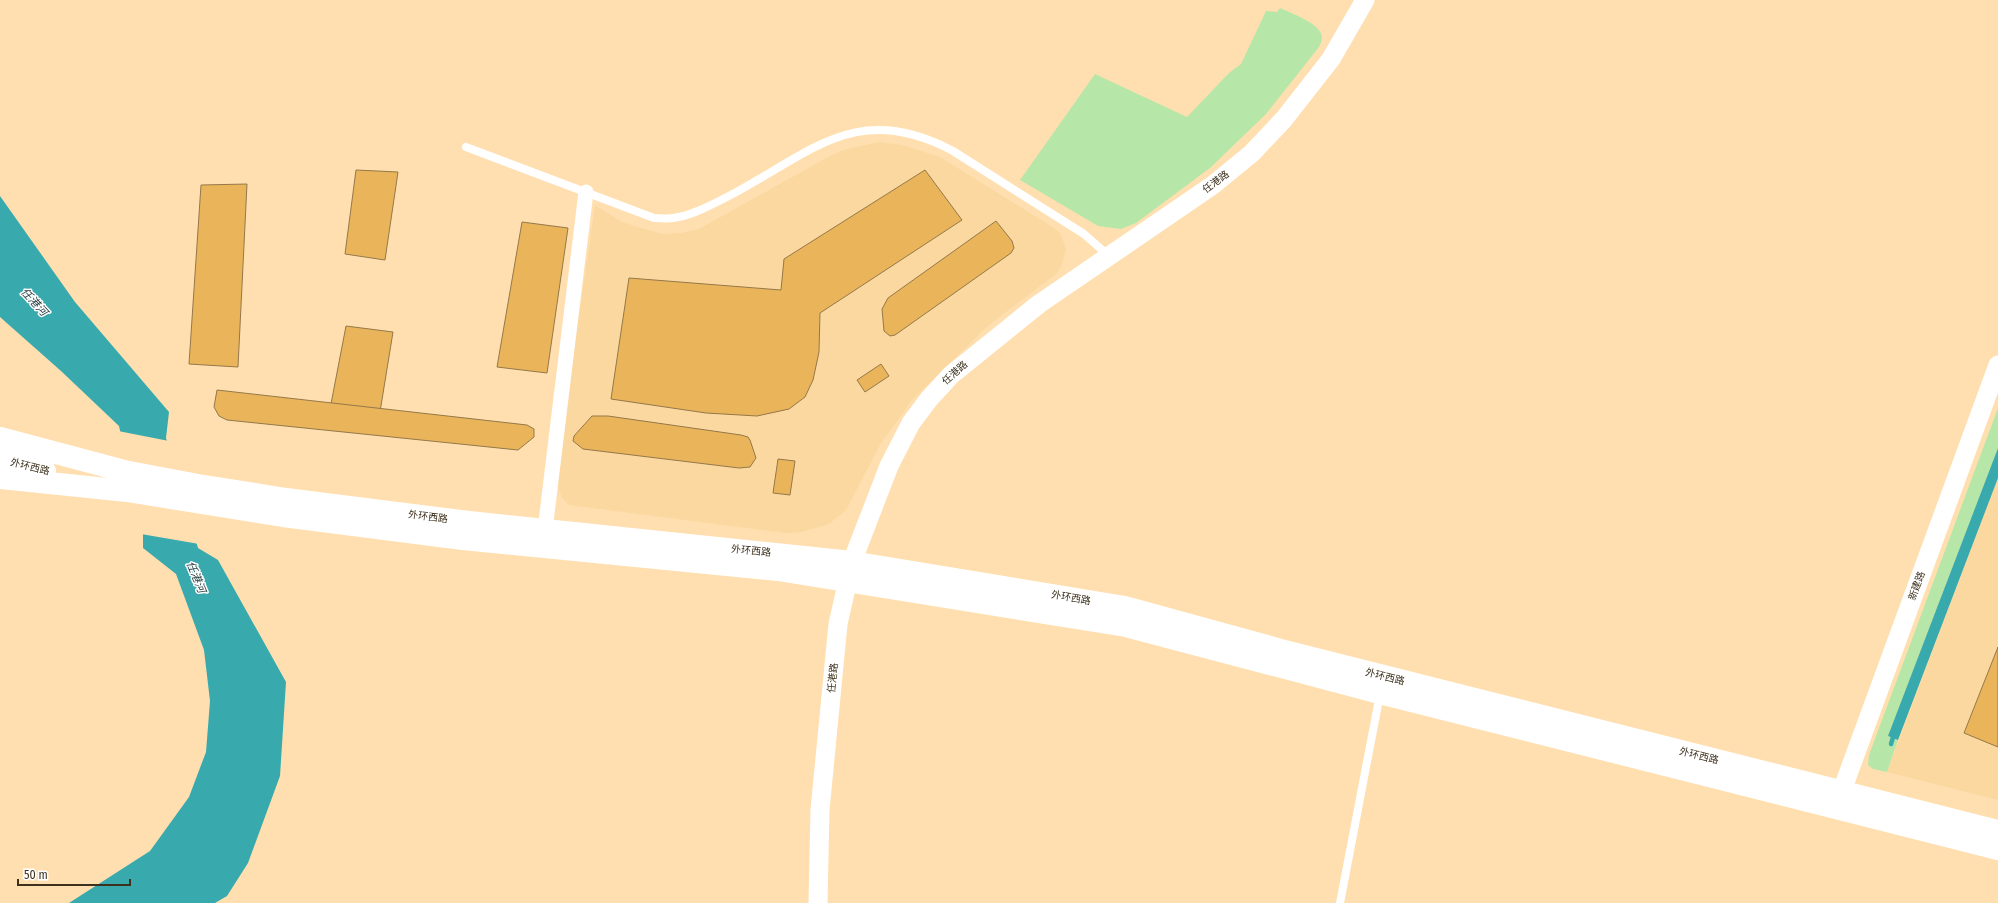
<svg xmlns="http://www.w3.org/2000/svg" width="1998" height="903" font-family="'Fira Sans Condensed','Noto Sans SC',sans-serif">
<style>
.built{fill:#fbd8a0}
.green{fill:#b6e7a8}
.water{fill:#38aaae}
.pier{fill:#ffdfaf}
.lines{fill:none;stroke-linecap:round;stroke-linejoin:round}
.stream{stroke:#38aaae;stroke-width:4.5}
.building{fill:#eab55a;stroke:#94784a}
.service{stroke:#fff;stroke-width:8}
.minor{stroke:#fff;stroke-width:15}
.tertiary{stroke:#fff;stroke-width:19}
.primary{stroke:#fff;stroke-width:22}
.labels{text-anchor:middle;dominant-baseline:central;stroke-width:3;stroke-linejoin:round;paint-order:stroke}
.street-label{font-size:10px;fill:#3d311d;stroke:#fff}
.water-label{font-size:11px;font-style:italic;fill:#253e3f;stroke:#fff}
</style>
<rect width="100%" height="100%" fill="#ffdfaf"/>
<g class="built">
<polygon points="879,142 902,145 940,157 1051,226 1060,233 1066,249 1061,267 1056,274 989,325 912,400 880,445 846,510 829,524 801,532 786,533 569,505 562,498 557,485 557,467 595,205 622,222 641,228 663,234 681,233 699,229 821,161 843,150"/>
<polygon points="1998,478 1998,800 1887,772"/>
</g>
<g class="green">
<path d="M1280,8C1290,13 1323,24 1322,38C1322,41 1320,45 1319,47L1266,114L1210,168L1136,223L1121,229L1098,226L1020,180L1095,74L1187,117L1229,73L1241,64L1266,11L1277,12Z"/>
<polygon points="1998,408 1998,448 1888,736 1898,740 1887,772 1873,769 1868,765 1869,755"/>
</g>
<g class="water">
<polygon points="0,196 75,302 169,412 166,438 198,548 218,560 286,682 280,776 248,863 227,896 215,903 69,903 150,851 189,797 206,752 210,701 204,650 176,574 143,548 143,535 119,426 61,371 0,317"/>
<polygon points="1998,448 1998,478 1898,740 1888,736"/>
</g>
<polygon class="pier" points="118,431 169,441 199,544 141,534"/>
<g class="lines">
<polyline class="stream" points="1891,744 1894,734"/>
</g>
<g class="building">
<polygon points="356,170 398,172 385,260 345,254"/>
<polygon points="925,170 962,220 820,313 819,352 813,380 805,397 789,409 757,416 706,413 611,399 629,278 781,290 784,259"/>
<polygon points="247,184 238,367 189,364 201,185"/>
<polygon points="996,221 1012,241 1014,248 1011,253 895,335 890,336 884,331 882,309 888,298"/>
<polygon points="522,222 568,228 547,373 497,367"/>
<polygon points="346,326 393,332 379,418 330,409"/>
<polygon points="881,364 889,376 865,392 857,380"/>
<polygon points="217,390 527,425 534,429 534,437 518,450 227,420 219,416 214,407"/>
<polygon points="592,416 608,416 741,435 748,437 750,440 756,458 750,467 739,468 583,449 573,441 574,436"/>
<polygon points="778,459 795,461 790,495 773,493"/>
<polygon points="1998,647 1998,747 1964,733"/>
</g>
<g class="lines">
<g class="service">
<path d="M466,147L654,218C660,218 667,219 673,218C691,216 711,205 727,197C810,154 856,99 953,151L1084,234L1109,256"/>
<polyline points="1340,903 1380,694"/>
</g>
<polyline class="minor" points="545,530 586,192"/>
<g class="tertiary">
<polyline points="1837,804 1998,365"/>
<polyline points="818,903 820,810 838,624 852,562 889,466 911,423 929,399 951,375 1039,304 1213,185 1252,153 1284,119 1331,59 1365,0"/>
</g>
<g class="primary">
<polyline points="0,438 124,471 198,485 286,499 469,522 852,562 1125,607 1281,650 1998,831"/>
<polyline points="0,460 45,471"/>
<polyline points="0,478 127,491 283,516 463,539 778,570 1126,626 1380,693 1998,849"/>
</g>
</g>
<g class="labels">
<g class="street-label">
<text transform="translate(1216 182) rotate(-37)">任港路</text>
<text transform="translate(955 373) rotate(-42)">任港路</text>
<text transform="translate(30 467) rotate(14)">外环西路</text>
<text transform="translate(428 517) rotate(7)">外环西路</text>
<text transform="translate(751 551) rotate(6)">外环西路</text>
<text transform="translate(1917 586) rotate(-70)">新建路</text>
<text transform="translate(1071 598) rotate(10)">外环西路</text>
<text transform="translate(1385 677) rotate(14)">外环西路</text>
<text transform="translate(833 678) rotate(-84)">任港路</text>
<text transform="translate(1699 756) rotate(14)">外环西路</text>
</g>
<g class="water-label">
<text transform="translate(34 302) rotate(47)">任港河</text>
<text transform="translate(196 577) rotate(68)">任港河</text>
</g>
</g>
<path d="M18 879v6h112v-6" fill="none" stroke="#3d311d" stroke-width="2"/>
<text x="24" y="879" font-size="12" fill="#3d311d" stroke="#ffffff" stroke-width="3" paint-order="stroke">50 m</text>
</svg>
